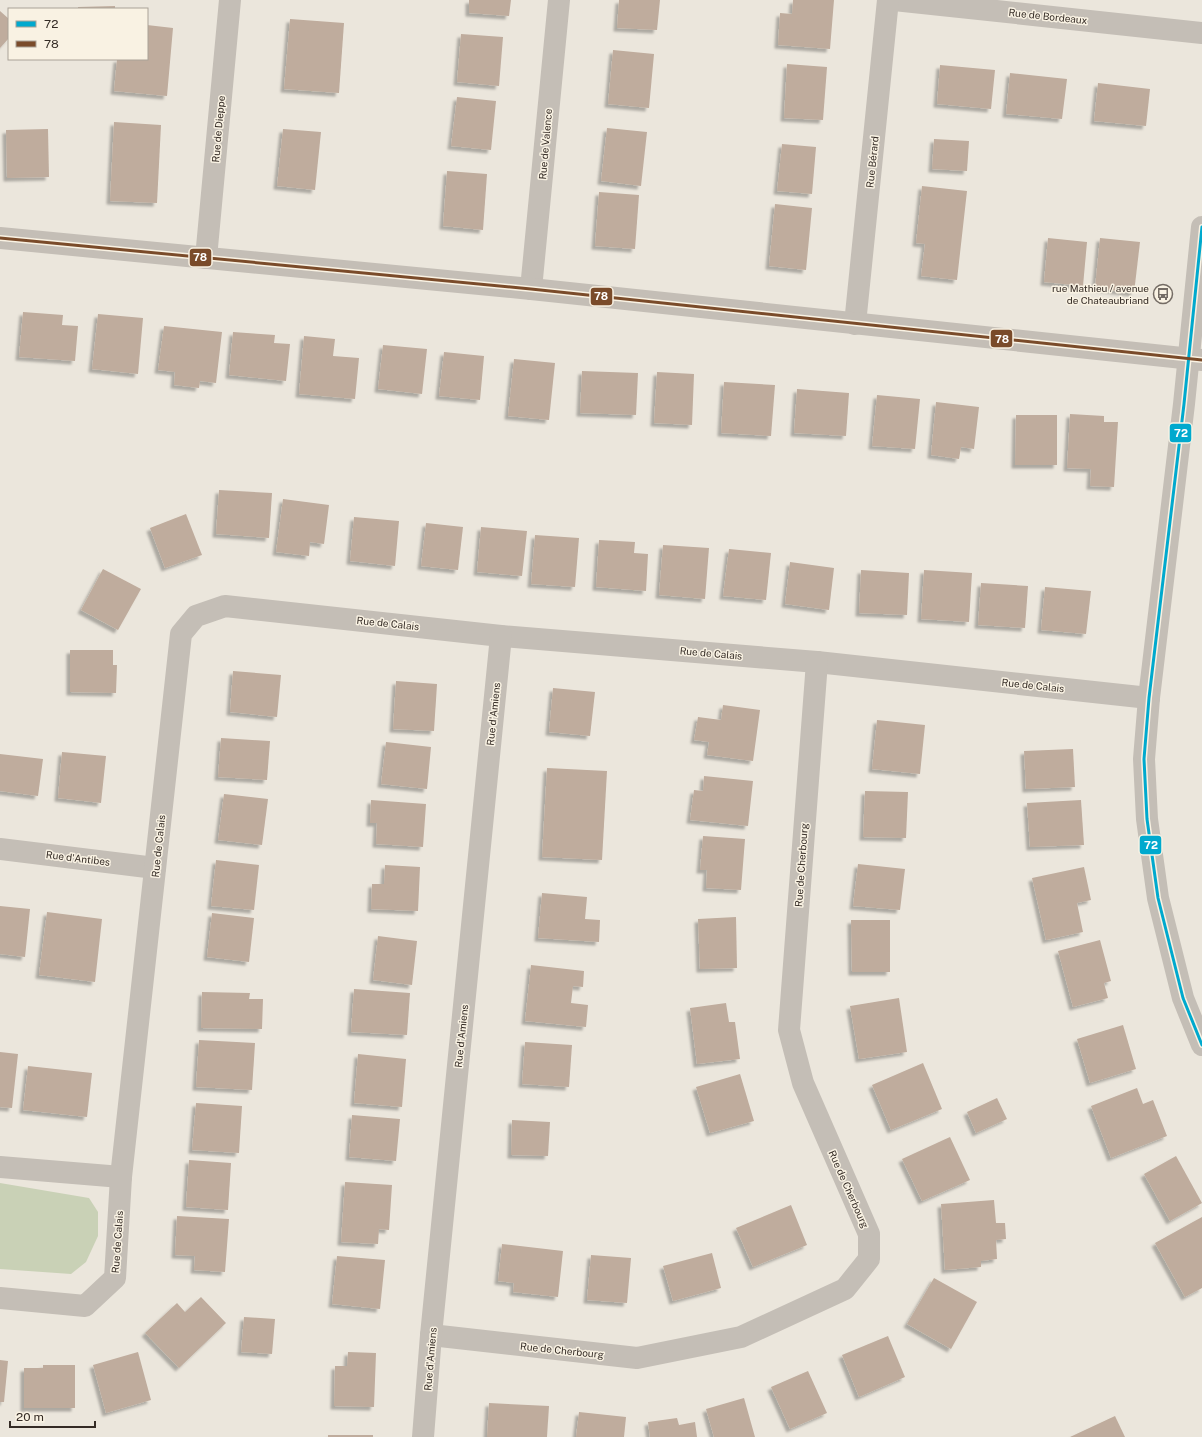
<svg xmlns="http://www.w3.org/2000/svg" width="1202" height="1437" font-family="'Public Sans',sans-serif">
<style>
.green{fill:#c9d1b6}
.building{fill:#bfac9d;filter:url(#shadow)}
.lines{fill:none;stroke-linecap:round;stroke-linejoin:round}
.minor{stroke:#c4beb6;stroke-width:22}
.tertiary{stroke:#c4beb6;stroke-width:22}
.bus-1-casing{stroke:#f9f2e3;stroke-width:6}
.bus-2-casing{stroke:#f9f2e3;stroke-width:6}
.bus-1{stroke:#00a9ce;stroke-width:3}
.bus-2{stroke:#7a4b2a;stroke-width:3}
.labels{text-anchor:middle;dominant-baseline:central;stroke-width:3;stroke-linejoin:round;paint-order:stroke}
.street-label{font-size:10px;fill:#342b25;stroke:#f9f2e3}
.poi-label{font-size:10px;fill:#342b25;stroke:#f9f2e3;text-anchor:end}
.line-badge{stroke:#f9f2e3;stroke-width:1.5}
.badge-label{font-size:11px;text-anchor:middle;font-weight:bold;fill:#fff}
</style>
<defs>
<filter id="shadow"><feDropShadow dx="-3.5" dy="3.5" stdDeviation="1" flood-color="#0004"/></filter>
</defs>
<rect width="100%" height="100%" fill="#ebe6dc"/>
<polygon class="green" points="0,1183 89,1198 98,1212 98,1236 86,1262 71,1274 0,1269"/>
<g class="building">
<polygon points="469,0 511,0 509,16 469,13"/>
<polygon points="619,0 660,0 657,30 617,28"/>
<polygon points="793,0 834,0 830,49 778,45 780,13 792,14"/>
<polygon points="115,6 115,9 78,9 78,7"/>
<polygon points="0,11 9,19 9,38 0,48"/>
<polygon points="290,19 344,23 339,93 284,89"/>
<polygon points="147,25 173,28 167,96 114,91 117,59 147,59"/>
<polygon points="461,34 503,37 499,86 457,82"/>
<polygon points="613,50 654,54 649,108 608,104"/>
<polygon points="787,64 827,67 823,120 784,118"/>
<polygon points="940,65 995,70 991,109 937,104"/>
<polygon points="1010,73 1067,79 1062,119 1006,114"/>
<polygon points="1098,83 1150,89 1146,126 1094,121"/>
<polygon points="457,97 496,101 491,150 451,146"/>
<polygon points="114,122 161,125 157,203 110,201"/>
<polygon points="607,128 647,132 641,186 601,181"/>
<polygon points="48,129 49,177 7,178 6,130"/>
<polygon points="283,129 321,132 315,190 277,186"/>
<polygon points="934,139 969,141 967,171 932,169"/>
<polygon points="782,144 816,147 812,194 777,191"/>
<polygon points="447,171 487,174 483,230 443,226"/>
<polygon points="922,186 967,191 957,280 921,276 925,244 916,243"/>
<polygon points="599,192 639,195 635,249 595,246"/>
<polygon points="775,204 812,208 806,270 769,266"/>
<polygon points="1048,238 1087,242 1083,286 1044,282"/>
<polygon points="1100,238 1140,242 1134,293 1095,288"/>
<polygon points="23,312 63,315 62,325 78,326 75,361 19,357"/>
<polygon points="98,314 143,318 138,374 92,369"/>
<polygon points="164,326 222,332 216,383 200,381 199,388 174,385 175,372 158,370"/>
<polygon points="233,332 275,335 274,343 290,344 286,381 229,375"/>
<polygon points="304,336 335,339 333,356 359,358 355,399 299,394"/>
<polygon points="383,345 427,349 422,394 378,389"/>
<polygon points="444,352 484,356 480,400 439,396"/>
<polygon points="514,359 555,363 549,420 508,416"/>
<polygon points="582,371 638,373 636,415 580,413"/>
<polygon points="657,372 694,374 692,425 654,423"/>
<polygon points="724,382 775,385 771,436 721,433"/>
<polygon points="797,389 849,393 846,436 794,433"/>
<polygon points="877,395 920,399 915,449 872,446"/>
<polygon points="936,402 979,407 974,449 961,447 959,459 931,455"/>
<polygon points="1070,414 1104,416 1104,422 1118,422 1114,487 1090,486 1091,469 1067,468"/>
<polygon points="1016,415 1057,415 1057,465 1015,465"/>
<polygon points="219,490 272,493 269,538 216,534"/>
<polygon points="283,499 329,505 324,544 310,542 309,556 276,552"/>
<polygon points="186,514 202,555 165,568 150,528"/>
<polygon points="354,517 399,521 395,566 350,561"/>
<polygon points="426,523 463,527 458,570 421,566"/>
<polygon points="481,527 527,531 522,576 477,572"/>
<polygon points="535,535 579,538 575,587 531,584"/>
<polygon points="599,540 635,542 634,553 648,554 646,591 596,587"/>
<polygon points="663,545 709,548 705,599 659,595"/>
<polygon points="729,549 771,553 766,600 723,596"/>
<polygon points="790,562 834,568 829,610 785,604"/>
<polygon points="103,569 141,589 118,630 81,610"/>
<polygon points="861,570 909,573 907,615 859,613"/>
<polygon points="924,570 972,573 969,622 921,619"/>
<polygon points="981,583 1028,586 1025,628 978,625"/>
<polygon points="1045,587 1091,591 1086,634 1041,630"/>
<polygon points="70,650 113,650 113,665 117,665 116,693 70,692"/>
<polygon points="233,671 281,675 277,717 230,712"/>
<polygon points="396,681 437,684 434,731 393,729"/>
<polygon points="553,688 595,692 590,736 549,732"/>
<polygon points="723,705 760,710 753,761 707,755 709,742 694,740 698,717 721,720"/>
<polygon points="877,720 925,725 920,774 872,769"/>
<polygon points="221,738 270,741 267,780 218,777"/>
<polygon points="386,742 431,747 427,789 381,784"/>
<polygon points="1073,749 1075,787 1026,789 1024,751"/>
<polygon points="62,752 106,756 101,803 58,798"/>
<polygon points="0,754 43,759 38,796 0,791"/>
<polygon points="547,768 607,771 602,860 542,857"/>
<polygon points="704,776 753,781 748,826 690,820 694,790 703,791"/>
<polygon points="865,791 908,792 906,838 863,837"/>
<polygon points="224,794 268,799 262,845 218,840"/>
<polygon points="371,800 426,804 423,847 376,844 377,823 370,823"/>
<polygon points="1081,800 1084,845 1030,847 1027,803"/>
<polygon points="703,836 745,839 741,890 706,888 707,870 700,870"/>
<polygon points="216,860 259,865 254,910 211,906"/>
<polygon points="858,864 905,869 900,910 853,906"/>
<polygon points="385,865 420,867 418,911 371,909 372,884 384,884"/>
<polygon points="1084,867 1091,900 1077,903 1083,932 1046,940 1032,878"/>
<polygon points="542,893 587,897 585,919 600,920 599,942 538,938"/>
<polygon points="0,906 30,909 25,957 0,954"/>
<polygon points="47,912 102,919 95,982 39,975"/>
<polygon points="212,913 254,918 249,962 207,957"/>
<polygon points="736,917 737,968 700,969 698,919"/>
<polygon points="851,920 890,920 890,972 852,972"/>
<polygon points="378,936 417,941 412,985 373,980"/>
<polygon points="1100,940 1111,981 1104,983 1108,998 1073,1007 1058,951"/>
<polygon points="531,965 584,971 583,987 573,986 571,1003 588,1005 586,1027 525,1021"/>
<polygon points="354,989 410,993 407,1035 351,1032"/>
<polygon points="202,992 250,993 249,999 263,999 262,1029 201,1028"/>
<polygon points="899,998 907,1052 859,1059 850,1006"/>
<polygon points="726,1003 729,1022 735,1022 740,1059 697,1064 690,1008"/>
<polygon points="1123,1025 1136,1069 1090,1083 1077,1039"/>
<polygon points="199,1040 255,1043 252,1090 196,1087"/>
<polygon points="525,1042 572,1045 569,1087 522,1084"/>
<polygon points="0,1052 18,1054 12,1108 0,1107"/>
<polygon points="358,1054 406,1059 402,1107 354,1103"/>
<polygon points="923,1063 942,1109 891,1130 872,1085"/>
<polygon points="28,1066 92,1073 87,1117 23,1110"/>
<polygon points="740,1074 754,1121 710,1133 696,1087"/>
<polygon points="1137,1088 1143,1104 1153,1100 1167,1136 1111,1158 1091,1106"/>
<polygon points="997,1098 1007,1119 976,1133 967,1112"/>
<polygon points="196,1103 242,1106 239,1153 192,1150"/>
<polygon points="352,1115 400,1119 396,1161 349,1157"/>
<polygon points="512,1120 550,1122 548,1156 511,1155"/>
<polygon points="950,1137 970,1180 922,1201 902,1159"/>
<polygon points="1176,1156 1202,1203 1170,1221 1144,1174"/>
<polygon points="189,1160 231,1163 228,1210 186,1207"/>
<polygon points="345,1182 392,1185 389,1230 379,1229 378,1244 341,1242"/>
<polygon points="994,1200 996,1223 1005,1223 1006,1239 996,1240 997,1259 981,1261 981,1267 945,1270 941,1204"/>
<polygon points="791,1205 807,1245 753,1267 736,1228"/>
<polygon points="177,1216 229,1219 225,1272 194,1270 195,1256 175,1255"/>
<polygon points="1202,1217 1202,1288 1185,1297 1155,1243"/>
<polygon points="502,1244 563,1251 558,1297 513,1292 514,1283 498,1281"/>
<polygon points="712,1253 721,1288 673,1301 663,1266"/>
<polygon points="591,1255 631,1258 627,1303 587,1300"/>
<polygon points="337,1256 385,1260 380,1309 332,1304"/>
<polygon points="934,1278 977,1302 951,1349 907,1324"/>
<polygon points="201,1297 226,1323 179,1368 145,1333 177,1303 185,1312"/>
<polygon points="244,1317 275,1319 272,1354 241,1352"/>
<polygon points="888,1336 905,1377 859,1397 842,1355"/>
<polygon points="138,1352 151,1400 106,1413 93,1365"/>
<polygon points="348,1352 376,1353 374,1407 334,1406 335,1366 347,1366"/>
<polygon points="0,1360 8,1361 4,1402 0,1402"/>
<polygon points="43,1365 75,1365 75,1408 24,1408 24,1368 43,1368"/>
<polygon points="808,1371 827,1413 790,1429 771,1387"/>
<polygon points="744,1398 755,1437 714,1437 706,1409"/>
<polygon points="489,1403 549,1406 547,1437 487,1437"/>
<polygon points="579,1412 626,1417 624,1437 576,1437"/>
<polygon points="1115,1416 1125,1437 1070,1437"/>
<polygon points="677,1418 679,1425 695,1422 697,1437 650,1437 648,1422"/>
<rect x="328" y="1435" width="45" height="2"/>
</g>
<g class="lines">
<g class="minor">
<polyline points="894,0 1202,33"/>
<polyline points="1202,227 1184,404 1149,698 1144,759 1147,819 1158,898 1183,998 1202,1045"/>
<polyline points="206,258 230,0"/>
<polyline points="531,289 559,0"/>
<polyline points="855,324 888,0"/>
<polyline points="0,849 155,868"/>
<polyline points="0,1167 121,1177"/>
<polyline points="0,1298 85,1306 115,1278 121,1177 181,634 196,616 225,606 501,636 817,662 1149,698"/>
<polyline points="431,1335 637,1358 741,1337 845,1289 869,1259 869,1234 803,1083 789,1030 817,662"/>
<polyline points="423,1437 431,1335 501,636"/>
</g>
<polyline class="tertiary" points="0,238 531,289 1202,360"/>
<g class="bus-1-casing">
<polyline id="bus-1" points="1202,227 1184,404 1149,698 1144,759 1147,819 1158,898 1183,998 1202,1045"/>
</g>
<g class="bus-2-casing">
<polyline id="bus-2" points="0,238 531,289 1202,360"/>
</g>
<use href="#bus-1" class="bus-1"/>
<use href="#bus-2" class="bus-2"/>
</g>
<defs>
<g id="bus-ring" transform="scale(1)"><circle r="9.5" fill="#f9f2e3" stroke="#746c65" stroke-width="1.5"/><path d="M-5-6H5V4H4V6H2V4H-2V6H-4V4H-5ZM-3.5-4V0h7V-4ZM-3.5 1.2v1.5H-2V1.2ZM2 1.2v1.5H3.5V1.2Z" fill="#746c65"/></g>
</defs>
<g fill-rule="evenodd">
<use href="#bus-ring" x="1163" y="294"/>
</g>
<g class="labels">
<g class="street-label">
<text transform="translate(1048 16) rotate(6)">Rue de Bordeaux</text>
<text transform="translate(218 129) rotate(-85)">Rue de Dieppe</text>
<text transform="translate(545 144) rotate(-85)">Rue de Valence</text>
<text transform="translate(872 162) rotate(-84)">Rue Bérard</text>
<text transform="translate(388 623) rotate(6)">Rue de Calais</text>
<text transform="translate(711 653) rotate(5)">Rue de Calais</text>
<text transform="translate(1033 685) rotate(6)">Rue de Calais</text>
<text transform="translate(493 714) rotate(-84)">Rue d'Amiens</text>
<text transform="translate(158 846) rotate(-84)">Rue de Calais</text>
<text transform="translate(78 858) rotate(7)">Rue d'Antibes</text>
<text transform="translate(801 865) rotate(-86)">Rue de Cherbourg</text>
<text transform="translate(461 1036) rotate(-84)">Rue d'Amiens</text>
<text transform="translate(849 1189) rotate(66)">Rue de Cherbourg</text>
<text transform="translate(117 1242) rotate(-86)">Rue de Calais</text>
<text transform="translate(562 1350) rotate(6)">Rue de Cherbourg</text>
<text transform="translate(430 1359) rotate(-85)">Rue d'Amiens</text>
</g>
<g class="poi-label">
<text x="1149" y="288">rue Mathieu / avenue<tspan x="1149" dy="12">de Chateaubriand</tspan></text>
</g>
</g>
<g class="line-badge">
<rect x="189" y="248" width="23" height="19" rx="4" fill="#7a4b2a"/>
<rect x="590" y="287" width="23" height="19" rx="4" fill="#7a4b2a"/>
<rect x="990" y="329" width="23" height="19" rx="4" fill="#7a4b2a"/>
<rect x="1169" y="423" width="23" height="20" rx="4" fill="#00a9ce"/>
<rect x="1139" y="835" width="23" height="20" rx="4" fill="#00a9ce"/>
</g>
<g class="badge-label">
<text x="200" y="261">78</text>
<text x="601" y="300">78</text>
<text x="1002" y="343">78</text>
<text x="1181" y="437">72</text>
<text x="1151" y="849">72</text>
</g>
<rect x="8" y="8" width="140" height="52" fill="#f9f2e3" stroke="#aaa297"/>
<rect x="16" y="21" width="20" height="6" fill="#00a9ce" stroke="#aaa297"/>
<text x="44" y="28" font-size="12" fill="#342b25">72</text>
<rect x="16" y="41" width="20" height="6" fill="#7a4b2a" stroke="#aaa297"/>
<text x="44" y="48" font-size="12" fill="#342b25">78</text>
<path d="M10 1421v6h85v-6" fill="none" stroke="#342b25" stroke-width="2"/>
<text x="16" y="1421" font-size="12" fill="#342b25" stroke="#f9f2e3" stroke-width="3" paint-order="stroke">20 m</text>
</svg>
